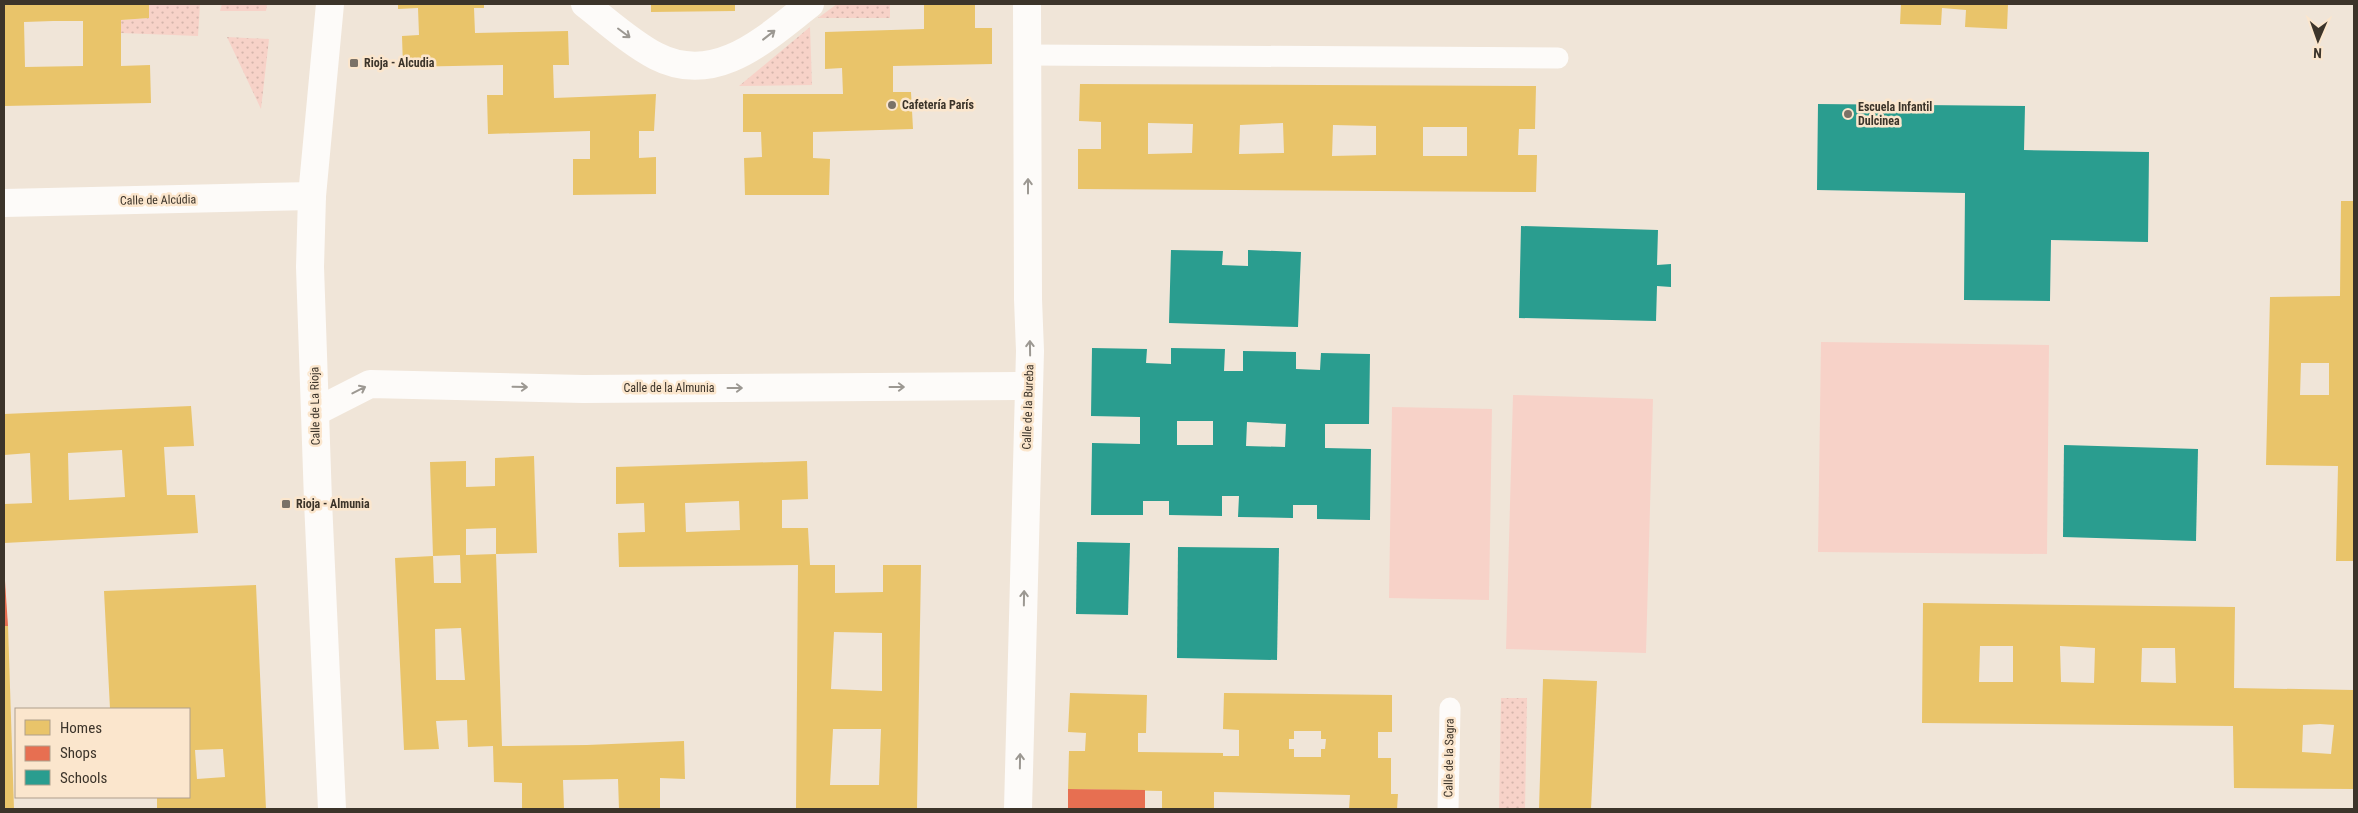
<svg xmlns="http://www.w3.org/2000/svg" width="2358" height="813" font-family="'Roboto Condensed',sans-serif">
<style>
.garden{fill:url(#garden-dots)}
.pitch{fill:#f7d2c8}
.homes{fill:#e9c46a;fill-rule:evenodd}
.shops{fill:#e76f51}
.schools{fill:#2a9d8f;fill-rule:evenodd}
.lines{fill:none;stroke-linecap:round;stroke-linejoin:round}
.service{stroke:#fdfbf9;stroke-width:21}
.minor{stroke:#fdfbf9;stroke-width:28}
.oneway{stroke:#9c9892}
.poi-dot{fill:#7b7267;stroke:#fbe6cd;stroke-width:2}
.labels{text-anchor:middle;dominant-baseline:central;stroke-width:5;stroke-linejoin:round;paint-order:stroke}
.poi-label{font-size:12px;font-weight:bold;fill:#3c342a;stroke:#fbe6cd;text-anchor:start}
.street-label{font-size:12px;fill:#3c342a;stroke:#fbe6cd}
</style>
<defs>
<pattern id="garden-dots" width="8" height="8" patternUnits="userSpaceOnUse" patternTransform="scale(1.25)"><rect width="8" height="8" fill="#f7d2c8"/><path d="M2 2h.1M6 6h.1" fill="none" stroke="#d5b5ac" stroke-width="1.8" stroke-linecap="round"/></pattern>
</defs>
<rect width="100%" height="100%" fill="#f0e5d8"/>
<g class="garden">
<polygon points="149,4 200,4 198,36 121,33 121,20 149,18"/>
<polygon points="222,4 267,4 266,11 220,11"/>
<polygon points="837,4 890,4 890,18 818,18"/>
<polygon points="810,27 812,85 739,86"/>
<polygon points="227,37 269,39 261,109"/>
<polygon points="1501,698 1527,698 1525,809 1499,809"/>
</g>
<g class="pitch">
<polygon points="1821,342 2049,345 2047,554 1818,552"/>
<polygon points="1513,395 1653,399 1646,653 1506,649"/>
<polygon points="1392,407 1492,409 1489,600 1389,598"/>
</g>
<g class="homes">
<path d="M4,4H149V18L121,20V66L150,65L151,103L4,106ZM53,21H83V66L25,67L24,22Z"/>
<polygon points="398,4 484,4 484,8 474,8 475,33 568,31 569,65 553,65 554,98 656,94 654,131 639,131 639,158 656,157 656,194 573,195 573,159 590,159 590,131 488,134 487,95 503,95 503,65 403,67 402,36 419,35 418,8 398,9"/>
<polygon points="651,4 735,4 735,11 651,12"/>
<polygon points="924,4 975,4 975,28 992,28 992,64 893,66 893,92 911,92 913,129 813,132 813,158 830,159 829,195 745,195 744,158 762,157 761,132 743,132 743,94 843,94 842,68 825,69 825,32 924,29"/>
<polygon points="1901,4 2008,4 2007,29 1965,27 1966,10 1942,8 1941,25 1900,24"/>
<path d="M1080,84L1536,86L1535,129H1519L1518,155H1537L1536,192L1078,189V149H1101V122L1079,121ZM1148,123L1193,124L1192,153L1148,154ZM1283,123L1284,153L1239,154L1240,125ZM1333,125L1376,126V155L1332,156ZM1423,127H1467V156H1423Z"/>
<path d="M2341,201H2354V561H2336L2338,466L2266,465L2270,297L2340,296ZM2301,363H2329V395H2300Z"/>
<path d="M191,406L194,446L164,447L167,495H195L198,533L4,543V504L32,503L30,453L4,455V414ZM122,450L125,497L69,500L68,453Z"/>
<path d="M534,456L537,553L496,554V528L466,529V555L496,554L502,746L587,745L684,741L685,779L660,778V809H619L618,779L563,780L564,809H522V783L494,782L493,746L468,747L467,720L436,721L439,749L404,750L395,558L433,556L434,583H461L460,555L433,556L430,462L466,461V487L495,486V458ZM461,628L465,680H436L435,629Z"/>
<path d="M807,461L808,499L782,500V528H808L810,565H835V593L883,592V565H921L917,809H796L798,565L619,567L618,533L645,532L644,503L616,504V467ZM739,501L740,530L686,532L685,503ZM834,632L882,633V691L831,689ZM833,729H881L879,785H830Z"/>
<path d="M256,585L266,809H157V797H189V709H110L104,591ZM223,749L225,777L197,779L195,750Z"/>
<path d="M1923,603L2235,607L2234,688L2354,690V789L2234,788L2233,726L1922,723ZM1980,646H2013V682H1979ZM2060,646L2095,648L2094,683L2061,682ZM2142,648H2175L2176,683L2141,682ZM2320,724L2334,725L2331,754L2302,752L2303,725Z"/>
<polygon points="4,626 8,626 14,809 4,809"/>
<polygon points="1543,679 1597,681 1591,809 1539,809"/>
<path d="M1070,693L1147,695L1146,733H1138V752L1223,753V756H1239V730L1223,729L1224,693L1392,695V732H1378V758H1391V794H1398L1397,809H1349L1350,795L1214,792V809H1162V791L1068,789L1069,751H1085L1086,733L1068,732ZM1294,731H1321V739H1326L1325,749H1321V757H1294V749H1289V739H1294Z"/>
</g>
<g class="shops">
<polygon points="4,566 8,626 4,626"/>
<polygon points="1068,789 1145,790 1145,809 1068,809"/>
</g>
<g class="schools">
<polygon points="1818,104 2025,106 2024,150 2149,152 2148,242 2051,240 2050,301 1964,300 1965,193 1817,190"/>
<polygon points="1521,226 1658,230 1657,265 1671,264 1671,287 1657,286 1656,321 1519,318"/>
<polygon points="1171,250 1223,251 1222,265 1248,266 1248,250 1301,252 1298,327 1169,323"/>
<path d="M1092,348L1147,349L1146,363L1171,364V348L1225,349L1224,371H1243V351L1296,352V369L1320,370L1321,353L1370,354L1369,424H1325V448L1371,449L1370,520L1317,519V505H1293V518L1238,517L1239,496H1222V516L1169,515V501H1143V515H1091L1092,443L1140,444V417L1091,416ZM1177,421H1213V445H1177ZM1247,422L1286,424L1285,447L1246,446Z"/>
<polygon points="2064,445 2198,449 2196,541 2063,537"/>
<polygon points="1077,542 1130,543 1128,615 1076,614"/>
<polygon points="1178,547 1279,548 1277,660 1177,658"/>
</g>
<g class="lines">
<g class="service">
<polyline points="1028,55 1558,58"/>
<polyline points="1448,809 1450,708"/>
</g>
<g class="minor">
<polyline points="330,4 312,196 310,267 318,501 332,809"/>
<path d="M585,4C607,21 631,43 656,56C716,87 766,38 810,4"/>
<polyline points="4,203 312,196"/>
<polyline points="315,412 370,384 583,389 1029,386"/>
<polyline points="1018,809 1030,351 1028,299 1027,4"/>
</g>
</g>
<defs><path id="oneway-shaft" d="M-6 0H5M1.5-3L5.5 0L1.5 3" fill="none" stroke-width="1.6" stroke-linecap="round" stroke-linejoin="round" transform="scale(1.25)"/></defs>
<g class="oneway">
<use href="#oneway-shaft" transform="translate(624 33) rotate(37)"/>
<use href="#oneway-shaft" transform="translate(769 35) rotate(-38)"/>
<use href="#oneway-shaft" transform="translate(1028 186) rotate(-90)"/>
<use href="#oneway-shaft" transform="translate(1030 348) rotate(-91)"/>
<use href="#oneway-shaft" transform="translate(520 387) rotate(1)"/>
<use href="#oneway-shaft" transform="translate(897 387)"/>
<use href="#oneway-shaft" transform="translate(735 388)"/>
<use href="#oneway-shaft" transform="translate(359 390) rotate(-27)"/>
<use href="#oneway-shaft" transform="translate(1024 598) rotate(-89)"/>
<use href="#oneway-shaft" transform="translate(1020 761) rotate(-89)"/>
</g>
<g class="poi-dot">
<rect x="349" y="58" width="10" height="10" rx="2.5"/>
<circle cx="892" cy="105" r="5"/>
<circle cx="1848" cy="114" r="5"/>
<rect x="281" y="499" width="10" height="10" rx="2.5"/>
</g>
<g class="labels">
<g class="poi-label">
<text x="364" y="63">Rioja - Alcudia</text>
<text x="902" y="105">Cafetería París</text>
<text x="1858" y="107">Escuela Infantil<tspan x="1858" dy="14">Dulcinea</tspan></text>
<text x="296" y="504">Rioja - Almunia</text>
</g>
<g class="street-label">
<text transform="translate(158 200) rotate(-1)">Calle de Alcúdia</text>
<text x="669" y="388">Calle de la Almunia</text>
<text transform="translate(315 406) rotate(-91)">Calle de La Rioja</text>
<text transform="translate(1028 407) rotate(-88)">Calle de la Bureba</text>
<text transform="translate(1449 758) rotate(-89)">Calle de la Sagra</text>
</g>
</g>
<rect width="2358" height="813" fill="none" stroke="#3c342a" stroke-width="10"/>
<rect x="15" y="708" width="175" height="90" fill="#fbe6cd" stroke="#af9f8c"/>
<rect x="25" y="720" width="25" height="15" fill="#e9c46a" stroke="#af9f8c"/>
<text x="60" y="733" font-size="15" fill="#3c342a">Homes</text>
<rect x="25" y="746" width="25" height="15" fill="#e76f51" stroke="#af9f8c"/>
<text x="60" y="758" font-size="15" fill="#3c342a">Shops</text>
<rect x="25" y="770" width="25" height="15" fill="#2a9d8f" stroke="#af9f8c"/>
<text x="60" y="783" font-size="15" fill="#3c342a">Schools</text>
<g transform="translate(2318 40) rotate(182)" stroke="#fbe6cd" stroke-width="4" paint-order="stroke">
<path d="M0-4L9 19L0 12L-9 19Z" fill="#3c342a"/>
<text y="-8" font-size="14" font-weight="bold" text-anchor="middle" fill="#3c342a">N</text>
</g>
</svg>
